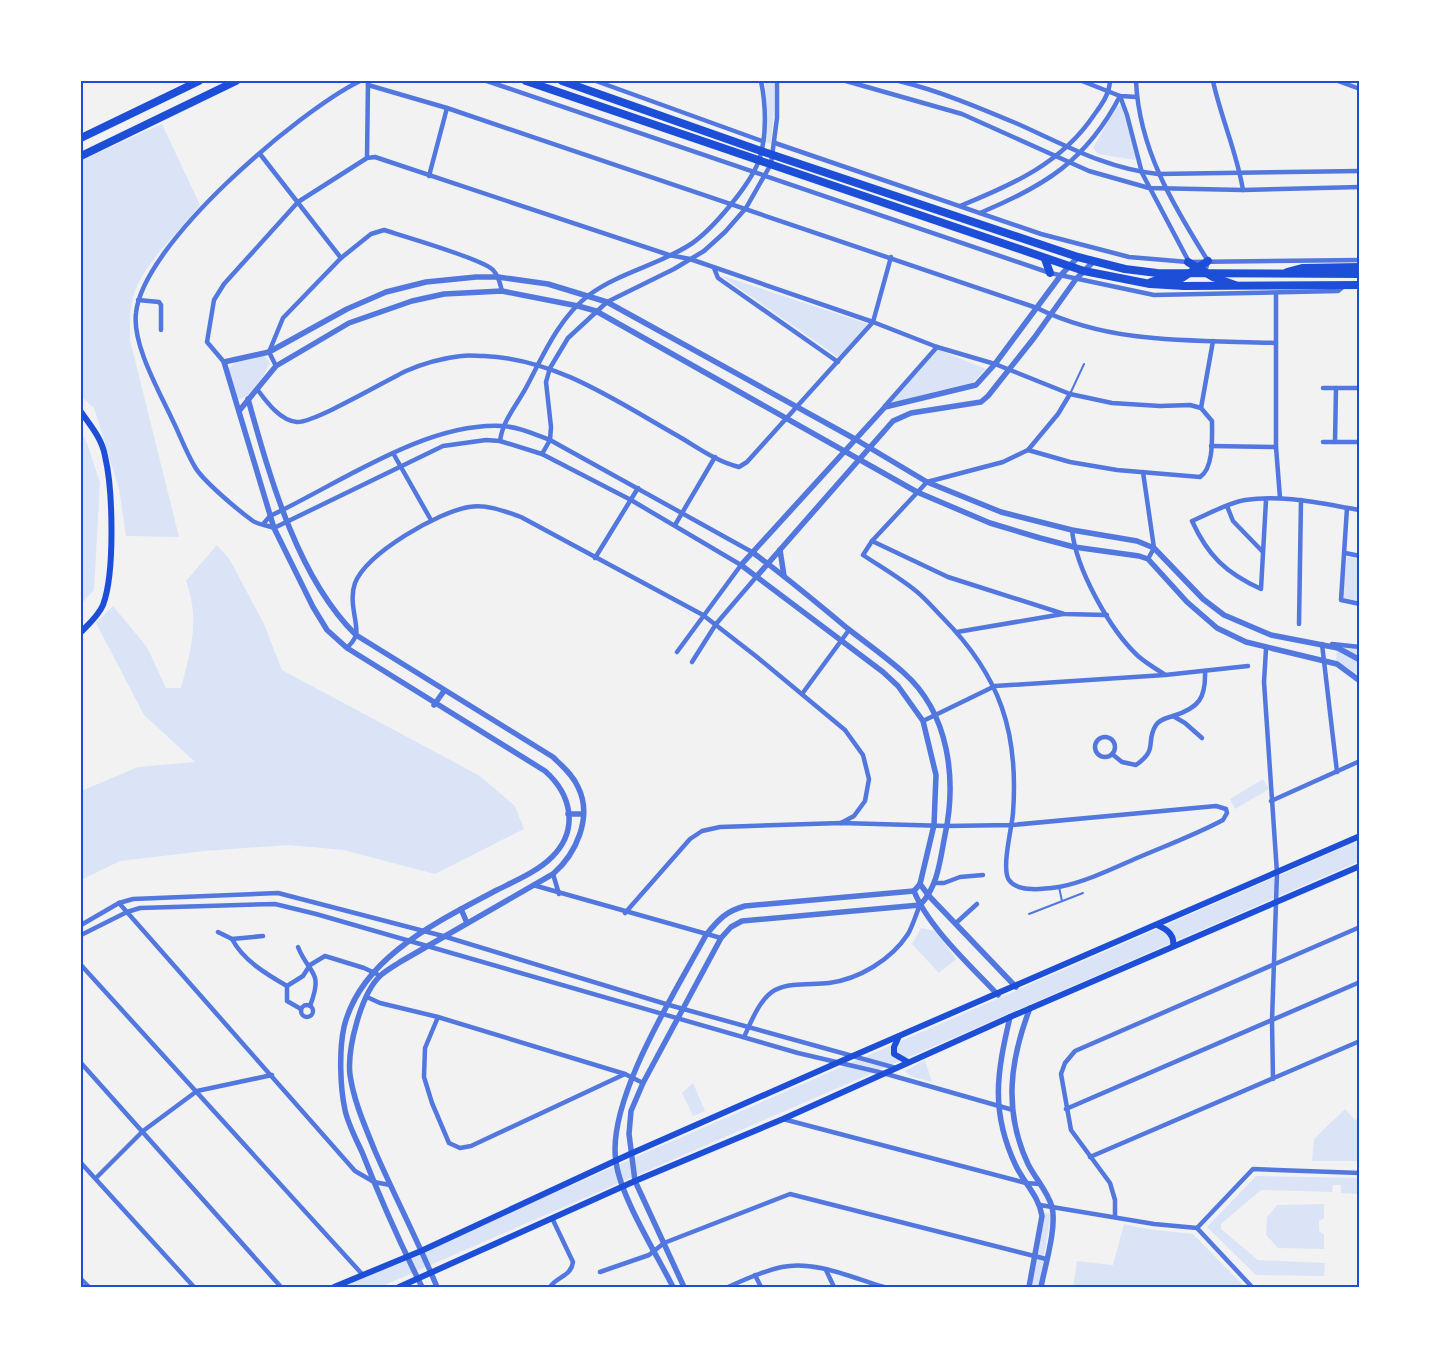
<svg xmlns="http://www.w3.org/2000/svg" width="1441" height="1368" font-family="Montserrat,sans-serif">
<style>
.green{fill:#dbe4f7}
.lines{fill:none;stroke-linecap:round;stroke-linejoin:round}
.service{stroke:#5277de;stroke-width:2}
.minor{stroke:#5277de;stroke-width:4.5}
.tertiary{stroke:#5277de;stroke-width:5.5}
.secondary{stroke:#1d4ed8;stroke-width:6}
.trunk{stroke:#1d4ed8;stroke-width:8}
.neatline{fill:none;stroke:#1d4ed8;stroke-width:2}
</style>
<rect width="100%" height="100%" fill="#f2f2f2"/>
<g class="green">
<polygon points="765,81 774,81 774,110 771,144 763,141 767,109"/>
<polygon points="1121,105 1137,155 1135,160 1098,154 1093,148 1116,107"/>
<path d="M162,124L200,205C180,231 143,264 134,294C129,309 130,325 130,340L179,537L126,536L119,489L107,450L94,408L81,396V160Z"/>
<polygon points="720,275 868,324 838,357"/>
<polygon points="937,349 986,369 972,383 889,405"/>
<path d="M263,354L270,363C262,379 254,396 236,400L228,369L238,360Z"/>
<polygon points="81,433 87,443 100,483 94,590 81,604"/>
<path d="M217,545L230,560L264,624L282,670L480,776L515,806L524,829L435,874L343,850L289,845L205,851L120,861L81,880V791L138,767L195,762L144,715L96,623L113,606L147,647L166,688H181C191,650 200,619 186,581Z"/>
<polygon points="1347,557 1360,559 1357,601 1342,598"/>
<polygon points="1337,646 1360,649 1360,676 1336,660"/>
<polygon points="1263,779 1269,789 1235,809 1230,799"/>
<polygon points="1360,840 1360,861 380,1287 339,1287"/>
<polygon points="921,928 935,931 956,959 939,973 912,944"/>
<polygon points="925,1060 932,1082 910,1076 905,1071"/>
<polygon points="693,1083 705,1111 693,1116 682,1093"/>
<polygon points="1345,1109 1355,1120 1360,1116 1360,1161 1312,1161 1314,1139"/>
<polygon points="1256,1176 1360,1178 1360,1194 1341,1193 1341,1185 1333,1185 1332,1192 1261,1190 1221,1224 1221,1229 1258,1260 1325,1263 1324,1276 1256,1275 1207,1227"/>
<polygon points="1324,1204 1324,1218 1319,1221 1319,1231 1324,1234 1324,1249 1278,1248 1266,1235 1267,1217 1277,1205"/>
<polygon points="1044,1213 1051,1214 1039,1287 1032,1287"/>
<polygon points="1124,1224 1147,1229 1193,1234 1245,1287 1073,1287 1077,1261 1113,1265"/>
</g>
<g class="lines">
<g class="service">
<polyline points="1070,394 1084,364"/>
<polyline points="1059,887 1062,901"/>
<polyline points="1029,914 1083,893"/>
</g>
<g class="minor">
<path d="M360,81C299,111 143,243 136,313C132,344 159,391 172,419C180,435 186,452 195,467C203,481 239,511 253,521C259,525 268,525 274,528L443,446L486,440L500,441L542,454L631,500L741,565L677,652"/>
<polyline points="487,81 1050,273 1154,295 1338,291 1344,286"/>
<polyline points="596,81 762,141"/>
<polyline points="846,81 962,114 1089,171 1149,188 1243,190 1360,187"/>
<path d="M899,81C940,91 980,108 1018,124C1065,145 1107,169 1158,174L1360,171"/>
<polyline points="1082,81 1120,96 1137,97"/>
<path d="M1136,81C1139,149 1173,205 1208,261L1205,272"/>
<path d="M1213,81C1221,118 1237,153 1243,190"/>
<polyline points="1338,81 1360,89"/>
<path d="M368,85L447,108L1037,308C1112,345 1194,340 1276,343"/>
<polyline points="1120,96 1127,115 1142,173 1189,262"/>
<polyline points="775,143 1041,234 1129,257 1188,262 1360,260"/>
<polyline points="260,154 341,258"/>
<polyline points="367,158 368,81"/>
<polyline points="429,176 447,108"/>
<path d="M960,206C1012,185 1062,163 1094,115C1102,104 1109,95 1110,81"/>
<path d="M980,213C1045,186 1087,160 1120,96"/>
<polyline points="714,268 718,278 838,362"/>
<polyline points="1276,293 1276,447 1280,498"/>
<polyline points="138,300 159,302 161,305 161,330"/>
<path d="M224,362L207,342L214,300L224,284L298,202L367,158L375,157L669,255L690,259L873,322L937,347L995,364L1070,394L1112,403L1160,406L1190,405L1201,408L1212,421C1212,437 1214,468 1200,477L1117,470L1070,462L1028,450"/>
<path d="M276,366L269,352L283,318L341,258L371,234L384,230C403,236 483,259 493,270C499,276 500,284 502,291"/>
<polyline points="1323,388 1360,388"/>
<path d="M257,389C266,401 280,421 297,422C314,423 385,381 406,371C422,364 444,358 461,356C468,355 477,356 484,356C557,359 616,401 678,436C697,447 717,462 739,467L747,462L873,322L891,257"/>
<polyline points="885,406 937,347"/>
<polyline points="1201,408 1213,341"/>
<path d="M500,441C503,419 518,404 528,384C544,353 560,317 589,295C620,272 659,265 691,244C712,230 751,184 759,160C767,137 766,105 761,81"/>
<polyline points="1323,442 1360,442"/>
<polyline points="1335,442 1336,388"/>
<polyline points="1211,446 1276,447"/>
<polyline points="393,453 431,520"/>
<polyline points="542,454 550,440 551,427 546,382 550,368 568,338 607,302 674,269 704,251 725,232 746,208 771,164 777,118 777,81"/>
<polyline points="1143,472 1154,548 1148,559"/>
<path d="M1266,500L1261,589C1226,573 1208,556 1192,521C1209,514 1227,503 1245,500C1283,494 1323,504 1360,510"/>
<polyline points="1227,506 1233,521 1262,551"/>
<polyline points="1347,508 1341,600 1360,604"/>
<path d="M264,523L270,516C339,484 425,422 502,426C519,427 534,434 550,440L752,552"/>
<polyline points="675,525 715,457"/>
<path d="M1072,530C1076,569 1110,630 1138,656C1146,663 1156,669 1164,674"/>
<polyline points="872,541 948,577 1064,614 1107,615"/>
<polyline points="1345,553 1360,556"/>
<polyline points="595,558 638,488"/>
<polyline points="1299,624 1301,500"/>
<polyline points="957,632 1063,614"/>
<polyline points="1322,644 1337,772"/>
<polyline points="1332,644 1360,647"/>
<path d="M347,648C350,645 354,640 356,636C359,625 348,602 355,583C367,553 438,512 469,507C487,504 504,511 521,517L703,615L757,657L845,730L863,755L869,779L865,801L854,816L841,823"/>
<polyline points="1266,649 1264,682 1277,873 1272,1021 1273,1079"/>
<polyline points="692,662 716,624 757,576"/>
<polyline points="802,694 849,630"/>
<polyline points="1173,716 1185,723 1202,738"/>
<polyline points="923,721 995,686 1165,675 1248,666"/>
<circle cx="1105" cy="747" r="10"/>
<path d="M1112,754L1122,762L1136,765C1159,749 1145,742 1156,725C1160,719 1167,718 1173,716C1199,708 1206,698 1205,671"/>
<polyline points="1271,801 1360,761"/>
<polyline points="553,874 559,894"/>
<polyline points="935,883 944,883 960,877 983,875"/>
<polyline points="533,885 721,938"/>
<polyline points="119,903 355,1171 374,1182 390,1185"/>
<path d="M625,913L690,839L702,831L720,827L841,823L947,826L1012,825L1216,806L1226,809L1227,813L1223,820C1195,835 1165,846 1137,858C1112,869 1085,882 1059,887C1045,889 1018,893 1009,880C1001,868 1012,828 1013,813C1019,732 1000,676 943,618C934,609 926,599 916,591C900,578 881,567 863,555L872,541L927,482L1003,462L1028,450L1058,414L1070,394"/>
<polyline points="956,923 977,904"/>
<polyline points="81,925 119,903 133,899 278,893 443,936 669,1005 896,1068"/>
<polyline points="218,932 232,939 263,936"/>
<polyline points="81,935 127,912 140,908 275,904 316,914 798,1053 883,1073 1013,1110"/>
<path d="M232,939C243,960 266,974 287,986L303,976L310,965L325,956L364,968L377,974"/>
<path d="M298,947C309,975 324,970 310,1006"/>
<polyline points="81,965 362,1274"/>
<polyline points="287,986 287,1001 301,1009"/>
<polyline points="367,997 380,1003 438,1017 625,1074 643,1083"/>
<circle cx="307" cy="1011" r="6"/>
<polyline points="438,1017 425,1048 424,1077 432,1103 449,1143 460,1148 471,1146 625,1074"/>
<path d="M744,1037C751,1022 760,998 775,990C791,982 812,985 829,983C859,979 891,960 908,934C913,925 916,914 920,905"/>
<polyline points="81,1063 281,1287"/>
<polyline points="1066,1109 1360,982"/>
<polyline points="783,1119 1026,1183 1040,1184"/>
<polyline points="1090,1157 1360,1041"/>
<polyline points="81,1163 194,1287"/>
<polyline points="96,1178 143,1131 197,1091 272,1075"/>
<polyline points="1040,1205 1154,1224 1197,1228"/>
<polyline points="1115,1217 1115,1200 1110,1183 1071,1130 1061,1074 1065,1063 1075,1051 1360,927"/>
<polyline points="1197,1228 1253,1169 1360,1173"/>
<polyline points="1197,1228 1252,1287"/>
<polyline points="826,1270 834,1287"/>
<polyline points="600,1272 649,1255 664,1243 790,1194 1046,1259"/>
<polyline points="755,1275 761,1287"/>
<polyline points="81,1279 89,1287"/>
<path d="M550,1287C557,1276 571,1277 573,1262L552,1218"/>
<path d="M728,1287C746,1279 763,1271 782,1267C815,1260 853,1278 884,1287"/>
</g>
<g class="tertiary">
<path d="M248,399C270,477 297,577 356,635L553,757C562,766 573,775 578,787C593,817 576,854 553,874L400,962C394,966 387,970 381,975C361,993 347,1049 350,1075C354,1102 365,1126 375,1151C395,1197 418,1241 437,1287"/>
<polyline points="239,411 276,366 349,323 412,301 444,294 502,291 578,306 596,311 917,492 990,523 1040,538 1074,547 1139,556 1148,559 1187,602 1217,628 1246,642 1337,664 1360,681"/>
<polyline points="780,550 784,576"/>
<path d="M752,552C785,576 816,602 847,628C866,643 886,657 904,673C949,713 957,779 945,835C940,860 938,887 920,905"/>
<polyline points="757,576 893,421 911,413 981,402 988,396 1034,338 1076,279 1093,262"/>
<polyline points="434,705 444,691"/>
<polyline points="568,814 583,814"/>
<polyline points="920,884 929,896 1016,987"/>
<polyline points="914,891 920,884 934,825 936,775 923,721 898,686 883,672 741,565 885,407 976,385 995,364 1061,275 1078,257"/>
<path d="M914,891C928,927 971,966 998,995"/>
<polyline points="461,909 467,923"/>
<path d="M1030,1008C1010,1060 1003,1111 1028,1164C1035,1178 1048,1192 1052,1207C1057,1227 1045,1266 1041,1287"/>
<path d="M1010,1017C997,1073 990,1111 1016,1166C1024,1183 1039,1196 1042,1216L1029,1287"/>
<path d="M422,1287C400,1243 380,1198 362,1152C356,1139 348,1124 345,1110C340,1087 339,1050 344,1027C361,957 439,921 497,890C515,881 537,872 552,857C579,830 572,795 545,771L347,648L327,630L313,607L274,528L224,362L269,352L347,309L386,292L426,282L476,277H498L548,284L607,302L855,439L927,482L1001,512L1072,530L1137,541L1154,548L1203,599L1224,615L1271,635L1338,648L1360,660"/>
<path d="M673,1287C656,1253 621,1198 616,1162C606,1100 676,991 706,935C718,920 726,911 745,906L914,891"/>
<polyline points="684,1287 635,1181 629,1134 631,1111 643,1083 721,938 731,927 742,921 920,905"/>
</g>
<g class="secondary">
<path d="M81,412C91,426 102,439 105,456C113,490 115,573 103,605C99,615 89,624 81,632"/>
<path d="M1157,925C1167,929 1175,935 1173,946"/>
<polyline points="899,1036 894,1047 894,1054 908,1062"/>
<polyline points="334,1287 421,1251 630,1154 855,1055 1360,836"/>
<polyline points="399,1287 635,1181 783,1119 1010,1017 1360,866"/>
</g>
<g class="trunk">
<polyline points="526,81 1084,271 1150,284 1184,286 1360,285"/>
<polyline points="562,81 761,151 1078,257 1125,269 1157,273 1360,274"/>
<polyline points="81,138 199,81"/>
<polyline points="81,156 236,81"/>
<polyline points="1045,259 1050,273"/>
<polyline points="1188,262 1213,277 1235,285"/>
<polyline points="1287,272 1302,268 1360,267"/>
<polyline points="1151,282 1160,279 1182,278 1208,261"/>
</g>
</g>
<rect width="1441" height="1368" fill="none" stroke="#ffffff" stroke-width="165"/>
<rect x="82" y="82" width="1276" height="1204" class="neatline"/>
</svg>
